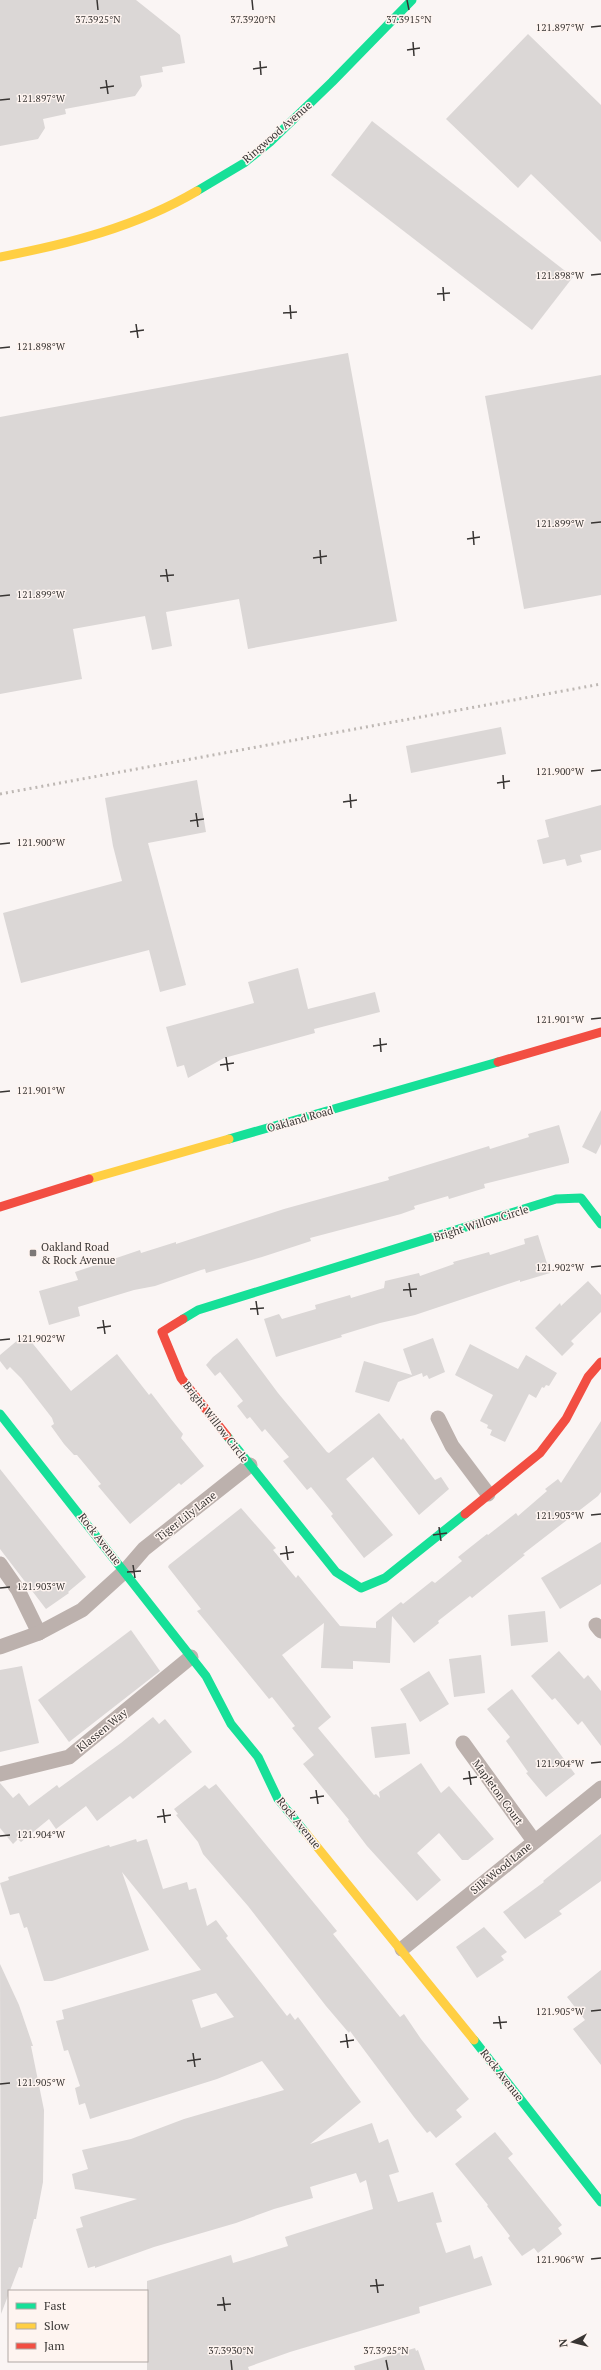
<svg xmlns="http://www.w3.org/2000/svg" width="601" height="2370" font-family="'PT Serif',serif">
<style>
.building{fill:#dbd7d6;fill-rule:evenodd}
.lines{fill:none;stroke-linecap:round;stroke-linejoin:round}
.street{stroke:#bcb1ad;stroke-width:15}
.fast{stroke:#16e098;stroke-width:9}
.slow{stroke:#ffcf43;stroke-width:9}
.jam{stroke:#f24e42;stroke-width:9}
.rail{stroke:#beb8b4;stroke-width:3;stroke-dasharray:2 4;stroke-linecap:butt}
.ticks{fill:none;stroke:#383533;stroke-width:1.5}
.poi-dot{fill:#7c7877;stroke:#fef4f0;stroke-width:1.5}
.labels{text-anchor:middle;dominant-baseline:central;stroke-width:3;stroke-linejoin:round;paint-order:stroke}
.street-label{font-size:11px;fill:#383533;stroke:#fef4f0}
.poi-label{font-size:11px;fill:#383533;stroke:#fef4f0;text-anchor:start}
.ticks-label{font-size:10px;text-anchor:middle;fill:#383533;stroke:#fef4f0;stroke-width:3;stroke-linejoin:round;paint-order:stroke}
</style>
<rect width="100%" height="100%" fill="#faf5f4"/>
<g class="building">
<polygon points="0,0 136,0 180,35 185,63 162,67 163,72 140,76 142,86 135,96 65,109 66,114 43,119 45,128 38,139 0,146"/>
<polygon points="528,34 601,105 601,242 531,174 518,188 446,119"/>
<polygon points="372,121 573,277 532,330 331,175"/>
<polygon points="348,353 397,621 248,649 239,599 166,612 172,646 152,650 145,616 73,629 82,679 0,694 0,417"/>
<polygon points="601,375 601,595 524,609 485,396"/>
<polygon points="501,727 506,754 411,773 406,746"/>
<polygon points="197,780 206,832 148,843 186,985 160,992 149,950 21,983 3,913 122,881 113,846 105,798"/>
<polygon points="601,805 601,850 580,855 582,862 567,866 565,859 543,864 537,840 549,837 545,820"/>
<polygon points="298,968 308,1009 375,992 380,1012 314,1029 315,1033 224,1058 188,1078 184,1065 177,1067 166,1027 254,1003 248,982"/>
<polygon points="601,1110 601,1144 596,1154 582,1147"/>
<polygon points="559,1125 569,1159 569,1163 484,1184 485,1188 449,1199 448,1196 414,1206 415,1209 401,1214 310,1238 311,1241 262,1257 206,1273 205,1269 201,1270 155,1286 134,1290 78,1307 80,1316 49,1325 39,1291 78,1280 75,1272 140,1250 141,1253 176,1242 176,1244 284,1209 389,1180 388,1177 489,1146 490,1149 529,1137 528,1134"/>
<polygon points="538,1235 550,1273 520,1282 520,1280 415,1315 380,1323 341,1335 342,1337 276,1357 264,1319 279,1314 282,1319 316,1309 315,1305 350,1295 351,1298 384,1288 385,1281 419,1273 420,1276 454,1264 453,1262 489,1252 490,1255 525,1244 524,1239"/>
<polygon points="588,1281 601,1295 601,1312 571,1341 574,1344 562,1356 535,1328 560,1303 561,1306"/>
<polygon points="25,1334 71,1391 117,1354 149,1395 151,1393 171,1419 183,1434 181,1438 204,1466 181,1485 179,1483 130,1524 98,1486 101,1484 77,1455 74,1455 64,1444 51,1426 54,1424 52,1418 21,1378 10,1367 7,1370 0,1361 0,1355"/>
<polygon points="237,1338 278,1393 327,1452 329,1453 379,1413 401,1440 403,1438 435,1480 441,1477 449,1489 419,1515 373,1457 346,1479 393,1535 364,1558 331,1516 333,1514 311,1487 307,1490 283,1461 289,1457 265,1429 262,1432 250,1417 247,1419 237,1406 243,1401 220,1372 215,1376 206,1365 213,1357"/>
<polygon points="433,1338 445,1372 429,1379 427,1375 423,1377 422,1373 398,1382 389,1402 355,1392 364,1361 412,1375 403,1349"/>
<polygon points="470,1344 518,1369 526,1355 557,1373 549,1386 546,1385 544,1388 542,1387 536,1398 529,1394 505,1442 490,1435 492,1430 487,1428 488,1425 480,1421 493,1395 455,1375"/>
<polygon points="601,1421 601,1492 598,1496 523,1554 525,1555 472,1598 470,1596 438,1621 439,1623 414,1643 392,1616 390,1663 353,1661 353,1669 321,1668 324,1623 282,1655 331,1717 318,1728 374,1795 376,1794 380,1798 379,1792 421,1763 441,1793 449,1786 494,1839 468,1860 462,1860 439,1833 417,1853 441,1880 417,1901 367,1846 348,1821 349,1820 303,1764 314,1755 292,1728 295,1726 272,1697 269,1699 207,1623 197,1611 201,1609 168,1567 169,1565 241,1508 276,1548 273,1550 296,1578 298,1575 340,1626 376,1628 376,1622 401,1602 403,1604 432,1581 435,1583 462,1561 458,1557 487,1534 488,1535 516,1513 518,1516 547,1491 545,1489 558,1479 561,1483"/>
<polygon points="0,1469 86,1577 68,1592 69,1593 46,1609 0,1549"/>
<polygon points="601,1542 601,1584 560,1609 541,1578"/>
<polygon points="545,1611 548,1642 511,1646 508,1615"/>
<polygon points="131,1630 160,1671 69,1742 38,1700"/>
<polygon points="559,1651 584,1679 588,1675 601,1691 601,1746 582,1721 578,1725 555,1698 552,1700 531,1676"/>
<polygon points="481,1655 485,1693 454,1697 449,1659"/>
<polygon points="22,1666 39,1743 0,1752 0,1670"/>
<polygon points="429,1671 449,1704 420,1722 400,1689"/>
<polygon points="512,1689 575,1774 546,1797 526,1773 528,1772 506,1741 510,1737 487,1709"/>
<polygon points="153,1717 159,1724 165,1719 192,1752 133,1799 130,1796 97,1821 86,1806 56,1829 49,1819 21,1842 18,1839 13,1844 0,1828 0,1783 13,1798 19,1793 29,1806 57,1785 59,1788 121,1743"/>
<polygon points="406,1723 410,1754 375,1758 371,1727"/>
<polygon points="216,1784 337,1931 333,1934 367,1976 400,2017 404,2014 421,2039 469,2099 456,2110 462,2117 436,2138 430,2131 427,2133 414,2117 350,2031 349,2033 326,2006 248,1906 203,1854 198,1842 176,1815 178,1814 174,1809 205,1785 209,1789"/>
<polygon points="601,1834 601,1881 559,1911 562,1914 525,1939 503,1912 544,1882 543,1881"/>
<path d="M136,1839L137,1842L147,1839L163,1889L187,1882L189,1890L196,1888L207,1926L216,1920L228,1936L226,1938L287,2016L290,2013L295,2020L298,2017L361,2102L310,2144L372,2123L379,2143L388,2139L399,2172L389,2175L398,2202L433,2192L442,2222L436,2223L446,2253L470,2245L474,2259L482,2256L492,2285L419,2307L420,2313L290,2352L248,2367L249,2370H147V2281L231,2255L233,2263L288,2246L285,2237L373,2209L366,2180L360,2183L356,2173L310,2187L313,2198L274,2209L236,2223L154,2247L95,2268V2266L88,2268L76,2229L83,2227L80,2217L137,2199L75,2189L72,2174L88,2169L82,2150L131,2139L184,2119L284,2090L262,2061L217,2079L90,2119L85,2103L79,2105L75,2088L80,2086L68,2050L64,2051L56,2021L64,2019L62,2010L201,1970L122,1872L149,1950L52,1981H44L27,1927L24,1928L19,1913L10,1915L0,1883L9,1880L8,1877L109,1845L110,1847ZM216,1993L234,2017L201,2028L192,2000Z"/>
<polygon points="484,1927 507,1952 501,1956 504,1960 477,1978 456,1947"/>
<polygon points="0,1964 19,2005 33,2046 31,2046 44,2110 43,2182 36,2219 34,2219 22,2268 19,2267 1,2314"/>
<polygon points="601,1970 601,2065 573,2029 585,2020 567,1997"/>
<polygon points="495,2132 513,2154 508,2158 562,2225 558,2228 562,2234 538,2253 534,2248 522,2256 508,2238 510,2236 487,2206 488,2205 455,2164"/>
<polygon points="415,2348 416,2351 418,2350 425,2370 355,2370 354,2366"/>
</g>
<g class="lines">
<g class="street">
<polyline points="438,1418 452,1446 488,1494"/>
<polyline points="0,1564 18,1590 39,1633"/>
<polyline points="596,1625 601,1631"/>
<polyline points="0,1647 39,1633 82,1610 125,1571 144,1549 250,1465"/>
<polyline points="463,1743 534,1841"/>
<polyline points="0,1774 69,1757 191,1657"/>
<polyline points="402,1949 601,1788"/>
</g>
<g class="fast">
<polyline points="197,191 244,163 270,142 332,82 412,0"/>
<polyline points="229,1139 498,1062"/>
<polyline points="183,1319 198,1310 556,1199 581,1198 601,1224"/>
<polyline points="0,1414 206,1676 231,1724 258,1757 278,1799 305,1832"/>
<polyline points="227,1436 336,1572 361,1588 385,1578 465,1514"/>
<polyline points="474,2040 601,2202"/>
</g>
<g class="slow">
<path d="M0,257C68,244 136,227 197,191"/>
<polyline points="89,1179 229,1139"/>
<polyline points="305,1832 474,2040"/>
</g>
<g class="jam">
<polyline points="498,1062 601,1032"/>
<polyline points="0,1207 89,1179"/>
<polyline points="183,1319 162,1332 181,1378 227,1436"/>
<polyline points="465,1514 540,1453 566,1419 588,1377 601,1362"/>
</g>
<polyline class="rail" points="0,794 601,684"/>
</g>
<path class="ticks" d="M97,0L98,10M252,0L253,10M407,0L409,10M591,27L601,26M413,42L414,56M407,50L420,48M260,61L261,75M253,69L267,67M106,80L108,94M100,88L114,86M0,100L10,99M591,275L601,274M443,287L444,301M437,294L450,293M290,305L291,319M283,313L297,312M136,324L138,338M130,332L144,330M0,348L10,347M591,523L601,522M473,531L474,545M467,539L480,537M320,550L321,564M313,558L327,556M166,569L168,582M160,576L174,575M0,596L10,595M591,771L601,770M503,775L504,789M497,783L510,781M350,794L351,808M343,802L357,800M196,813L198,827M190,821L204,819M0,844L10,843M591,1019L601,1018M380,1038L381,1052M373,1046L387,1044M226,1057L228,1071M220,1065L234,1063M0,1092L10,1091M591,1267L601,1266M409,1283L411,1297M403,1290L417,1289M256,1301L258,1315M250,1309L264,1308M103,1320L105,1334M97,1328L111,1326M0,1340L10,1339M591,1515L601,1514M439,1527L441,1541M433,1535L447,1533M286,1546L288,1560M280,1554L294,1552M133,1565L135,1578M127,1572L141,1571M0,1588L10,1587M591,1763L601,1762M469,1771L471,1785M463,1779L477,1777M316,1790L318,1804M310,1798L324,1796M163,1809L165,1823M157,1817L171,1815M0,1836L10,1835M591,2011L601,2010M499,2016L501,2029M493,2023L507,2022M346,2034L348,2048M340,2042L354,2040M193,2053L195,2067M187,2061L201,2059M0,2084L10,2083M591,2259L601,2258M376,2279L378,2293M370,2286L384,2285M223,2297L225,2311M217,2305L231,2304M231,2360L232,2370M386,2360L388,2370"/>
<rect class="poi-dot" x="29" y="1249" width="8" height="8" rx="2"/>
<g class="labels">
<g class="street-label">
<text transform="translate(277 132) rotate(-41)">Ringwood Avenue</text>
<text transform="translate(300 1119) rotate(-16)">Oakland Road</text>
<text transform="translate(481 1223) rotate(-17)">Bright Willow Circle</text>
<text transform="translate(216 1422) rotate(52)">Bright Willow Circle</text>
<text transform="translate(186 1516) rotate(-38)">Tiger Lily Lane</text>
<text transform="translate(100 1539) rotate(52)">Rock Avenue</text>
<text transform="translate(102 1730) rotate(-39)">Klassen Way</text>
<text transform="translate(498 1792) rotate(54)">Mapleton Court</text>
<text transform="translate(299 1823) rotate(51)">Rock Avenue</text>
<text transform="translate(501 1868) rotate(-39)">Silk Wood Lane</text>
<text transform="translate(502 2075) rotate(52)">Rock Avenue</text>
</g>
<g class="poi-label">
<text x="41" y="1247">Oakland Road<tspan x="41" dy="13">&amp; Rock Avenue</tspan></text>
</g>
</g>
<g class="ticks-label">
<text x="98" y="23">37.3925°N</text>
<text x="253" y="23">37.3920°N</text>
<text x="409" y="23">37.3915°N</text>
<text x="560" y="31">121.897°W</text>
<text x="41" y="102">121.897°W</text>
<text x="560" y="279">121.898°W</text>
<text x="41" y="350">121.898°W</text>
<text x="560" y="527">121.899°W</text>
<text x="41" y="598">121.899°W</text>
<text x="560" y="775">121.900°W</text>
<text x="41" y="846">121.900°W</text>
<text x="560" y="1023">121.901°W</text>
<text x="41" y="1094">121.901°W</text>
<text x="560" y="1271">121.902°W</text>
<text x="41" y="1342">121.902°W</text>
<text x="560" y="1519">121.903°W</text>
<text x="41" y="1590">121.903°W</text>
<text x="560" y="1767">121.904°W</text>
<text x="41" y="1838">121.904°W</text>
<text x="560" y="2015">121.905°W</text>
<text x="41" y="2086">121.905°W</text>
<text x="560" y="2263">121.906°W</text>
<text x="231" y="2354">37.3930°N</text>
<text x="386" y="2354">37.3925°N</text>
</g>
<rect x="8" y="2290" width="140" height="72" fill="#fef4f0" stroke="#afa8a4"/>
<rect x="16" y="2303" width="20" height="6" fill="#16e098" stroke="#afa8a4"/>
<text x="44" y="2310" font-size="12" fill="#383533">Fast</text>
<rect x="16" y="2323" width="20" height="6" fill="#ffcf43" stroke="#afa8a4"/>
<text x="44" y="2330" font-size="12" fill="#383533">Slow</text>
<rect x="16" y="2343" width="20" height="6" fill="#f24e42" stroke="#afa8a4"/>
<text x="44" y="2350" font-size="12" fill="#383533">Jam</text>
<g transform="translate(573 2342) rotate(263)" stroke="#fef4f0" stroke-width="3" paint-order="stroke">
<path d="M0-3L7 15L0 10L-7 15Z" fill="#383533"/>
<text y="-6" font-size="11" font-weight="bold" text-anchor="middle" fill="#383533">N</text>
</g>
</svg>
